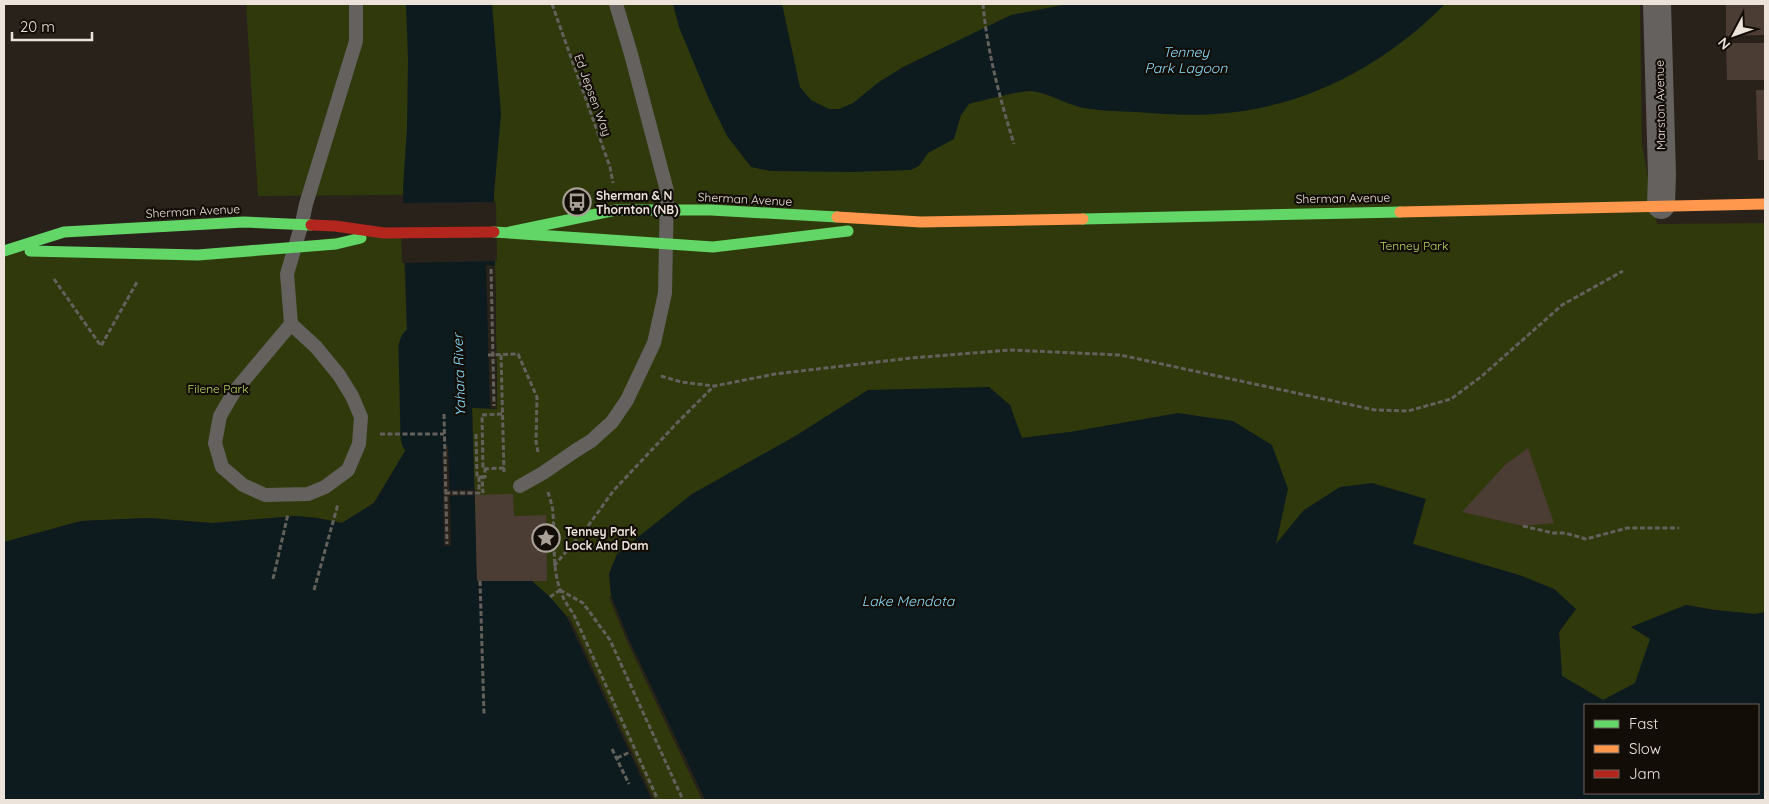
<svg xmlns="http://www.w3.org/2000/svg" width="1769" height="804" font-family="Quicksand,sans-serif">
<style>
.green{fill:#30390c}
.water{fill:#0d1b1f;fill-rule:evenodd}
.pier{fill:#29221a}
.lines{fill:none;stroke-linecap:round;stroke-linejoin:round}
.river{stroke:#0d1b1f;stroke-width:49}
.building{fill:#4c3d34}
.path{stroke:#64615c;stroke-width:3;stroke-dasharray:5 2.5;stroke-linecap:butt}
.lane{stroke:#64615e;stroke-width:14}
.street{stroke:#64615e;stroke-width:28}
.fast{stroke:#63d668;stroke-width:11}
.slow{stroke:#ff974d;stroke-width:11}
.jam{stroke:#b3261e;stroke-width:11}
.labels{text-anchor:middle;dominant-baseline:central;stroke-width:4.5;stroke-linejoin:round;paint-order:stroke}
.street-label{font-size:12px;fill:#ece3da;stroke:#130d07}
.poi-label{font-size:12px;font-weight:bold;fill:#ece3da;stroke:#130d07;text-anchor:start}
.park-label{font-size:12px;fill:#bad860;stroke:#130d07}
.water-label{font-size:14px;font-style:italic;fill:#8cdefd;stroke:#130d07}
</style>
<rect width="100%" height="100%" fill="#29221a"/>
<g class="green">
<polygon points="246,4 1640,4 1642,145 1657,224 1765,223 1765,612 1755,614 1715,610 1686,605 1631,627 1651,638 1635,684 1603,700 1562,676 1559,632 1575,609 1554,589 1519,575 1413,544 1425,499 1304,510 1275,545 1070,432 1021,438 1010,405 869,390 797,435 617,554 609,574 705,800 652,800 567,617 550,597 531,581 477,581 472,407 497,408 494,194 258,196"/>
<polygon points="403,229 411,441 374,503 342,523 317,518 296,516 213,523 148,518 81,521 4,542 4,251 198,255"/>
</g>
<g class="water">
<polygon points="406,4 492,4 501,114 494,194 497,409 472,408 477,580 531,580 550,597 567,617 652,800 4,800 4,542 81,521 148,518 213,523 296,516 317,518 342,523 374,503 408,446 411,436 442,436 444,546 451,546 447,411 441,411 442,431 429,431 428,416 423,416 423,430 410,431 403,188 407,128 408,59"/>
<path d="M673,4H782L800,87L811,100L829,109H839L853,103L879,82L903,67L1011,15L1068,4H1445C1384,66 1303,109 1215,114C1188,116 1162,114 1136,112C1120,111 1105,111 1090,109C1070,107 1052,94 1032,91C1023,90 981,101 969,104L961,115L954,139L928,153L919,166L911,170L852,172L770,171L751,167L727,136L708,97L679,27Z"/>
<path d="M989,387L1010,405L1022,438L1070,432L1178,413L1233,421L1272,445L1288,489L1276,544L1304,510L1340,487L1372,483L1426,499L1413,544L1519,575L1554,589L1576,609L1559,632L1562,676L1603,700L1635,683L1650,639L1631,627L1686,605L1715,610L1755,614L1765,612V800H705L628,638L611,596L609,574L617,554L692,494L797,435L868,390ZM1585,705H1758V793H1585Z"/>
</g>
<g class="pier">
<polygon points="496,202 497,261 402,263 400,203"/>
<polygon points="486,265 495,266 497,409 490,408"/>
<polygon points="447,490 477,490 477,495 447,496"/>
<polygon points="611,596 628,638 705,800 702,800 626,639 609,597"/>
<polygon points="569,616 654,799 655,800 652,800 567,617"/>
</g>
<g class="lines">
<polyline class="river" points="423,348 425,436"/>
</g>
<g class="building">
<polygon points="1726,4 1765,4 1765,35 1726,36"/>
<polygon points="1726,43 1765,43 1765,80 1727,80"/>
<polygon points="1756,90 1765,90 1765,160 1758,160"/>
<polygon points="1528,448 1554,523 1523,526 1462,512 1505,465"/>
<polygon points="513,494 514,516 546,515 547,581 477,581 475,495"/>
</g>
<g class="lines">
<g class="path">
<polyline points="552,4 610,167 613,183"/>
<path d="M983,4C987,51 1000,99 1014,144"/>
<polyline points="491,269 494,406"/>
<polyline points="54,279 101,346 137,282"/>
<polyline points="488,355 518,354 537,397 536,442 538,452"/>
<polyline points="501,355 504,472"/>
<polyline points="661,376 681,382 714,386 775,374 911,358 1010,350 1120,355 1375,410 1408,411 1451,399 1482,376 1562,305 1623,271"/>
<polyline points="444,414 447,544"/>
<polyline points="502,414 482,415 483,469 504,468"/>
<polyline points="380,434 444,434"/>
<polyline points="476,434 477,477 482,477 483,493"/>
<polyline points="482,477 485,477 485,469"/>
<path d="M548,492C550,499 553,507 553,515C556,551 549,583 573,613L658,800"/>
<polyline points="445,493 479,493 479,477"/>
<polyline points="1523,526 1553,533 1565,533 1586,539 1627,528 1679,528"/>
<polyline points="554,566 588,526 614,490 677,423 714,386"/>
<polyline points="273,579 288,514"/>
<polyline points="480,581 484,714"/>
<polyline points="314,590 338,504"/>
<polyline points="560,590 583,603 610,640 683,800"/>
<polyline points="550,597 560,590"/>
<polyline points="612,749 629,784"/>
<polyline points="617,758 630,752"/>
</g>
<g class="lane">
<polygon points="291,324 316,347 339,375 352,396 361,417 359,444 348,470 325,487 308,494 265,495 243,485 222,467 215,443 220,416 234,392"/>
<polyline points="291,324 287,274 302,223 306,204 356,41 356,4"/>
<polyline points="520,486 543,473 575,451 591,441 612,422 627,400 654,343 660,316 665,293 667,191 631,54 616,4"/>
</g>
<polyline class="street" points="1657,4 1662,175 1661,205"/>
<g class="fast">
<polyline points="1083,219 1400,212"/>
<polyline points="494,232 713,247 848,231"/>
<polyline points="510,232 616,210 711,210 837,217"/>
<polyline points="4,251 64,232 244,222 311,225"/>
<polyline points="30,251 198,255 336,244 361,238"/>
</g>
<g class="slow">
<polyline points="1400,212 1765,204"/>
<polyline points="837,217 921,222 1083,219"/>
</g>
<polyline class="jam" points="311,225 335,226 384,233 494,232"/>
</g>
<defs>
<g id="bus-ring" transform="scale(1.4375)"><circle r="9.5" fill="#130d07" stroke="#a89f97" stroke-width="1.5"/><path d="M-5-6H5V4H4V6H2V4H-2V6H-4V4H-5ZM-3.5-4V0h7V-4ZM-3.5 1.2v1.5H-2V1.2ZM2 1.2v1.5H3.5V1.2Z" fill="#a89f97"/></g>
<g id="sight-ring" transform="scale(1.4375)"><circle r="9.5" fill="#130d07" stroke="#a89f97" stroke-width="1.5"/><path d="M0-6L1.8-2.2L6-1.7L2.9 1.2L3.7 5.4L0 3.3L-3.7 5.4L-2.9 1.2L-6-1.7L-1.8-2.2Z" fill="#a89f97"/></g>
</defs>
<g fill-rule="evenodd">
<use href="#bus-ring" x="577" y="202"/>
<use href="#sight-ring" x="546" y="538"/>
</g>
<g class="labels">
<g class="street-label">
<text transform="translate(593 95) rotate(70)">Ed Jepsen Way</text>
<text transform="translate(1660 105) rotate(-91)">Marston Avenue</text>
<text transform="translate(1343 198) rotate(-1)">Sherman Avenue</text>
<text transform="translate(745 199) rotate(3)">Sherman Avenue</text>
<text transform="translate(193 211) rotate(-3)">Sherman Avenue</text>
</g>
<g class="poi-label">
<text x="596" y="195">Sherman &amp; N<tspan x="596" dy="14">Thornton (NB)</tspan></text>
<text x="565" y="531">Tenney Park<tspan x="565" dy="14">Lock And Dam</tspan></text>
</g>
<g class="park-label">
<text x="1414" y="245">Tenney Park</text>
<text x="218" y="388">Filene Park</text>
</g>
<g class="water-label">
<text x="1186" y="52">Tenney<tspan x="1186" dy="16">Park Lagoon</tspan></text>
<text transform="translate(459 375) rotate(-92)">Yahara River</text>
<text x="908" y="601">Lake Mendota</text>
</g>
</g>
<rect width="1769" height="804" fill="none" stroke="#ece3da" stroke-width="10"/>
<rect x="1584" y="704" width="175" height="90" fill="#130d07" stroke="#6a635b"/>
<rect x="1594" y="720" width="25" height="8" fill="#63d668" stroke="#6a635b"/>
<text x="1629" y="729" font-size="15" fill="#ece3da">Fast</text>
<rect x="1594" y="745" width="25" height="8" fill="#ff974d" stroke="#6a635b"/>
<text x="1629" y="754" font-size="15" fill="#ece3da">Slow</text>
<rect x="1594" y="770" width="25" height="8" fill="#b3261e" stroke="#6a635b"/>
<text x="1629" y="779" font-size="15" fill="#ece3da">Jam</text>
<g transform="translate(1734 35) rotate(229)" stroke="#130d07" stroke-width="4" paint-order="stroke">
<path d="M0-4L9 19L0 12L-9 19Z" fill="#ece3da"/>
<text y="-8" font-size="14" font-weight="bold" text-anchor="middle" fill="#ece3da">N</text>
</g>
<path d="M12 32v8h80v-8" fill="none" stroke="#ece3da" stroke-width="2.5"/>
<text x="20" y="32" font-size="15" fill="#ece3da" stroke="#130d07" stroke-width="4" paint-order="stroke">20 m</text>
</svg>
